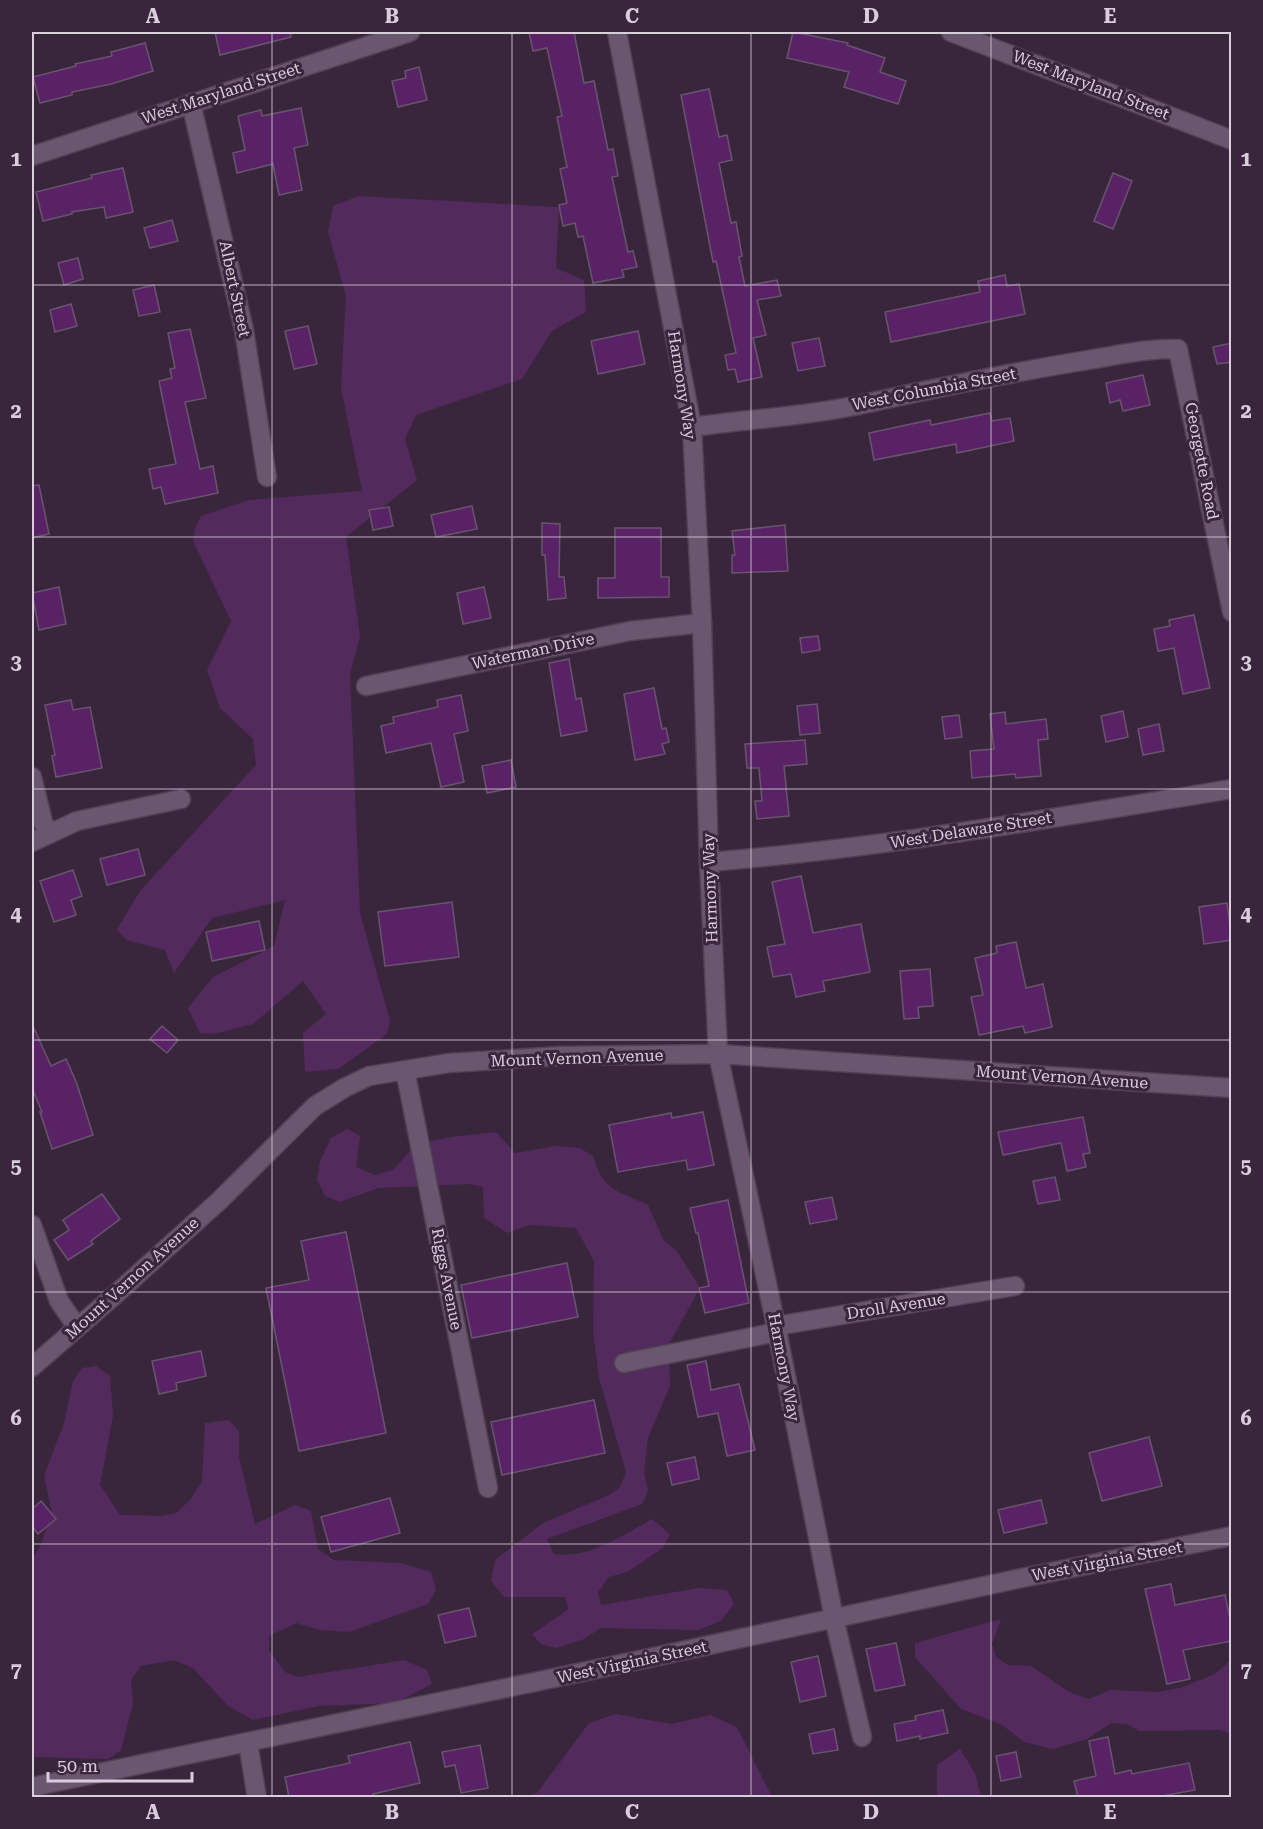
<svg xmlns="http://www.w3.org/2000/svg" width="1263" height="1829" font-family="'Roboto Serif',serif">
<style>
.green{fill:#522a5c}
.building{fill:#592266;stroke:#69546e;stroke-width:1.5}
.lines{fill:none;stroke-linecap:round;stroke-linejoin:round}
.street-casing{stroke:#504154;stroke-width:21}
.secondary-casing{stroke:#504154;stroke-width:21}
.street{stroke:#6b5670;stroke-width:18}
.secondary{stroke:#6b5670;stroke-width:18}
.grid{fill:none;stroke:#dacedd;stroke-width:1.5;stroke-opacity:0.55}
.labels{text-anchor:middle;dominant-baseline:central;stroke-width:6;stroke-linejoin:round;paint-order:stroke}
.street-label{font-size:16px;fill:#dacedd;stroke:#39263d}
.neatline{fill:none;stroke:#dacedd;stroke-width:2}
.grid-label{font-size:20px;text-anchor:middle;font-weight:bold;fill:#dacedd}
</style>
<rect width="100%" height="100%" fill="#39263d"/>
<g class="green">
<polygon points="359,196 559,207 556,268 584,280 586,312 552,331 522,379 416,415 405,439 417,480 346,537 360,636 350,675 360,913 390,1021 387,1034 338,1069 305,1072 303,1033 326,1014 303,981 253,1024 213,1034 200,1033 188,1008 213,977 274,946 285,900 212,918 174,973 165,950 126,940 117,929 140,891 256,765 253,739 220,708 207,670 231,621 193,541 195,528 201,516 249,500 362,491 341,388 346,296 328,232 333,206"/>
<path d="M347,1129L360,1136L356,1167L375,1175L393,1170L416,1144L451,1137L496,1132L515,1153L557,1146L580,1148L593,1156C603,1191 618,1191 648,1205L664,1241L677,1251L700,1288L669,1344L670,1386L648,1438L644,1472L648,1491L642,1504L547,1539L554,1554C590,1559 621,1536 652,1519L670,1534L663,1548L627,1572L609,1577L598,1592L601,1605L698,1588L727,1590L734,1604L721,1621L698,1630L601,1628L582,1640L556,1648L541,1644L532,1634L569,1609L565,1597H504L491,1581L495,1560L543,1523L609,1495L620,1487L626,1472L599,1378L593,1331L594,1261L576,1228L529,1225L507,1233L484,1218L483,1187L470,1184L378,1188L340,1202L325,1196L317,1180L320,1161L331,1138Z"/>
<polygon points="96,1366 110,1376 113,1416 100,1485 120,1515 162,1516 176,1513 191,1499 202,1481 205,1423 229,1420 239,1431 239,1457 255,1524 295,1505 311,1511 318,1549 334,1560 401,1563 431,1572 436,1590 428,1604 349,1632 320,1630 296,1623 269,1636 269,1651 285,1672 298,1677 404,1660 427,1670 432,1684 395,1703 319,1706 253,1720 228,1706 193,1668 174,1660 141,1666 131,1680 133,1704 121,1750 109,1759 32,1757 32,1558 40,1547 52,1513 44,1476 64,1423 73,1381 82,1368"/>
<polygon points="1001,1619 992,1644 996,1657 1008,1665 1031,1666 1069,1692 1089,1699 1110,1690 1157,1692 1180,1688 1215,1674 1231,1660 1231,1734 1220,1730 1139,1731 1127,1724 1111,1723 1087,1739 1053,1749 1024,1742 1002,1725 961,1709 915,1657 915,1643"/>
<polygon points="616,1714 671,1724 710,1715 737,1727 772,1797 525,1797 537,1793 589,1723"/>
<polygon points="960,1749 975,1773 981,1797 937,1797 937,1765"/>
</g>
<g class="building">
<polygon points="215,32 290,32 291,37 220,55"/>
<polygon points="529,32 574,32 584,83 594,81 608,150 613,149 618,176 612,177 628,252 633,251 637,267 622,270 624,277 593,283 583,236 578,237 575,223 563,226 559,205 567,203 560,169 567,167 557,117 562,116 547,48 533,51"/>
<polygon points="793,32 848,43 847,45 885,58 880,72 906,81 898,104 844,87 849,72 787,58"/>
<polygon points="145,43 153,71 111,84 72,92 72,95 40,103 33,77 76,66 75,64 112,56 111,52"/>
<polygon points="419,67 427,100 398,107 392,81 406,78 405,71"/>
<polygon points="709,89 719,137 727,135 732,160 719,163 731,223 736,222 742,256 739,257 745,286 777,280 781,296 757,300 766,335 753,338 762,377 738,382 735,369 728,370 725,355 736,353 716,261 713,262 681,95"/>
<polygon points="301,108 308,145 294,148 302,190 279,195 273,164 237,173 233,153 245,150 238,116 261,110 262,116"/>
<polygon points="123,168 133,212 106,218 104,207 72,212 72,214 43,221 36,192 92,178 91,175"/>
<polygon points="1113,173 1132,181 1113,229 1094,221"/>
<polygon points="172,220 178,241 150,248 144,228"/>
<polygon points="78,258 83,279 64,285 58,263"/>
<polygon points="1005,275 1007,286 1019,284 1025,314 891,342 885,312 980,292 978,281"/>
<polygon points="154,285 160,312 139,316 133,290"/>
<polygon points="71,304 77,326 55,332 50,310"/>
<polygon points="308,326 317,364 294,369 285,331"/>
<polygon points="190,329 206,398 185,402 200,469 213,466 218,493 165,504 161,487 153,489 149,469 176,464 159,381 172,378 170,369 175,368 168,333"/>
<polygon points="638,331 645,364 598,374 591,341"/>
<polygon points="819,338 825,366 798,371 792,343"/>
<polygon points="1232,343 1232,362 1217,364 1213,347"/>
<polygon points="1143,375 1150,405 1123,411 1120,400 1110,403 1106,383"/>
<polygon points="990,413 992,421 1010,418 1014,441 957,453 956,444 874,460 869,433 930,420 931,425"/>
<polygon points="39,485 49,534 32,538 32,486"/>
<polygon points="472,506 477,529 436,537 431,515"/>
<polygon points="389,507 393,526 373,530 369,510"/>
<polygon points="542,523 560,524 559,577 564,577 566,598 548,600 545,555 542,555"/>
<polygon points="785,525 788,571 732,573 732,555 735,555 732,531"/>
<polygon points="615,528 661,528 661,577 669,577 669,597 598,598 598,578 615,578"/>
<polygon points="59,587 66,624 39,630 32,593"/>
<polygon points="484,587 491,618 463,624 457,593"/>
<polygon points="1194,615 1210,688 1183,694 1174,648 1158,651 1154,629 1170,626 1169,620"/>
<polygon points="818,636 820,650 802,653 800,638"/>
<polygon points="569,659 576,699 581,698 587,731 561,736 549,663"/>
<polygon points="654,688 662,729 666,728 669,742 662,744 665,754 635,760 624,694"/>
<polygon points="461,695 468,731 454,734 464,782 441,787 431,743 386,753 381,726 394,723 393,717 438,707 437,700"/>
<polygon points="71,700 73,710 90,707 102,768 56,777 52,756 55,755 45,705"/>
<polygon points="817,704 820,733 800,735 797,706"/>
<polygon points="1123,711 1128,737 1106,742 1101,716"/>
<polygon points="1005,712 1006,724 1046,719 1048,739 1038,740 1041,776 1016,778 1015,774 972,778 970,751 994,749 990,714"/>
<polygon points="959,715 962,737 945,739 942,717"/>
<polygon points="1159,724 1164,751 1143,755 1138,729"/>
<polygon points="805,740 807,764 784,766 789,816 757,819 755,801 762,801 759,768 747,768 745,744"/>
<polygon points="511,760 516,787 487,793 482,766"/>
<polygon points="138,849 145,875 107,885 100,859"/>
<polygon points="73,870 82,896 71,900 76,915 54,922 40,881"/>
<polygon points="801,876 813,933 861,924 870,972 823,981 825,991 796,997 791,974 773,977 767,947 785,944 772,882"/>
<polygon points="452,902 459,957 385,966 378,912"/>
<polygon points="1227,903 1232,940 1204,944 1199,907"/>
<polygon points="259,921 265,950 212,961 206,932"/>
<polygon points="1016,942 1026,988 1043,984 1052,1027 1025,1033 1023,1026 979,1035 971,997 983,995 975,958 997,953 996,946"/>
<polygon points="930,969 933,1006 918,1007 919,1018 904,1019 900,971"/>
<polygon points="32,1024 51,1066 66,1059 77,1084 93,1135 52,1149 40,1112 42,1112 32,1088"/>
<polygon points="162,1026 178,1040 167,1053 150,1039"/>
<polygon points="703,1112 714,1165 688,1170 686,1160 618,1172 609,1125 671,1113 672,1118"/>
<polygon points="1083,1117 1090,1153 1083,1154 1086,1167 1067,1171 1061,1143 1003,1155 998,1132"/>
<polygon points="1055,1177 1060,1200 1038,1204 1033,1181"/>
<polygon points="102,1194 120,1219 91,1241 93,1244 68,1260 54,1240 69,1230 63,1220"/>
<polygon points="832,1197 837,1219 810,1224 805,1202"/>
<polygon points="728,1200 749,1303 705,1313 699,1288 709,1286 698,1233 696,1233 690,1208"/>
<polygon points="346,1232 386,1433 299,1451 266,1288 309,1280 301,1241"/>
<polygon points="567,1263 578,1317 472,1338 461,1285"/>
<polygon points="201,1351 206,1376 176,1383 177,1390 159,1394 152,1361"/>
<polygon points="706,1361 711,1390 739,1384 755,1450 727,1456 718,1413 698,1417 687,1365"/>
<polygon points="594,1400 605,1453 502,1475 491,1422"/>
<polygon points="1149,1437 1162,1486 1102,1501 1089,1453"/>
<polygon points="695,1457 699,1479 672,1485 667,1463"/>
<polygon points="390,1498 400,1533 331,1552 321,1517"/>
<polygon points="1041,1500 1047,1523 1004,1533 998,1510"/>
<polygon points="41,1501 56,1519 38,1534 32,1526 32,1509"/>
<polygon points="1171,1584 1175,1605 1225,1595 1232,1628 1232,1641 1183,1650 1190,1679 1167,1684 1145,1589"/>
<polygon points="469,1608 476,1636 445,1643 438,1615"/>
<polygon points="896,1643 905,1685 875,1691 866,1649"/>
<polygon points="818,1656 826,1696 800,1702 791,1662"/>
<polygon points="943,1710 948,1733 920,1739 920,1736 897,1741 894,1724 916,1720 915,1716"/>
<polygon points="834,1729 838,1750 813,1754 809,1734"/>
<polygon points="1108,1737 1115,1774 1131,1770 1132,1774 1189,1763 1195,1790 1157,1797 1078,1797 1074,1781 1096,1776 1089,1741"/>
<polygon points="410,1742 420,1783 373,1794 374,1797 289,1797 285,1777 350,1763 348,1756"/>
<polygon points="480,1745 488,1788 461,1793 455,1765 445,1767 442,1752"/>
<polygon points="1016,1752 1021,1777 1001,1781 996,1756"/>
</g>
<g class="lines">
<g class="street-casing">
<g id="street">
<polyline points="191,103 244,330 267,477"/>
<polyline points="32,156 410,32"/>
<path d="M692,427C750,419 810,416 868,403C941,387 1014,372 1088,360C1118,355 1148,348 1178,349L1232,612"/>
<polyline points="366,686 630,631 702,623"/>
<polyline points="32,777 43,822 49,834"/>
<polyline points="32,842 77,821 181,799"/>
<path d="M709,862C884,848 1058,817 1232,789"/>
<polyline points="718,1054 776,1326 834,1618 862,1737"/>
<polyline points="405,1070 488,1488"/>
<polyline points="32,1225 59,1301 77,1327"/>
<polyline points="776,1326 1015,1286"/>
<polyline points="624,1363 777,1332"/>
<polyline points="248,1743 257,1798"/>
<polyline points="32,1787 640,1660 1017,1579 1232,1536"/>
</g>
</g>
<g class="secondary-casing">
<g id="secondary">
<polyline points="617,32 692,427 702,623 709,862 718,1054"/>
<polyline points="951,32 1232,140"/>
<polyline points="32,1367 116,1294 219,1201 315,1106 344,1088 369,1076 449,1063 561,1056 718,1054 1232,1088"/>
</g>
</g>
<use href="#street" class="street"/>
<use href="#secondary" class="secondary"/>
</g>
<path class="grid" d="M272,32V1798M512,32V1798M751,32V1798M991,32V1798M32,285H1232M32,537H1232M32,789H1232M32,1040H1232M32,1292H1232M32,1544H1232"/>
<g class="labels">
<g class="street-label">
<text transform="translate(1091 85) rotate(21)">West Maryland Street</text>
<text transform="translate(221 93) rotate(-18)">West Maryland Street</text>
<text transform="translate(235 289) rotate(78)">Albert Street</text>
<text transform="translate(682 385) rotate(81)">Harmony Way</text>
<text transform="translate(934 389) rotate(-11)">West Columbia Street</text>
<text transform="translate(1202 461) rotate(79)">Georgette Road</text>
<text transform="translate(533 651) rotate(-12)">Waterman Drive</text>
<text transform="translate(971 830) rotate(-9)">West Delaware Street</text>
<text transform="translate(710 888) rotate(-92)">Harmony Way</text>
<text transform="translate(577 1058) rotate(-2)">Mount Vernon Avenue</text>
<text transform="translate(1062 1077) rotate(4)">Mount Vernon Avenue</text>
<text transform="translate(132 1278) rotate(-42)">Mount Vernon Avenue</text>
<text transform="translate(447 1279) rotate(79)">Riggs Avenue</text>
<text transform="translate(896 1306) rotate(-9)">Droll Avenue</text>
<text transform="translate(784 1367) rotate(79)">Harmony Way</text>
<text transform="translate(1107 1561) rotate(-11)">West Virginia Street</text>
<text transform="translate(632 1662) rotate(-12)">West Virginia Street</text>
</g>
</g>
<rect width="1263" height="1829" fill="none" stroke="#39263d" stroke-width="66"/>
<path d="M48 1772v9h144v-9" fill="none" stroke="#dacedd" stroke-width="3"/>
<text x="57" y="1772" font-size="18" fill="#dacedd" stroke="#39263d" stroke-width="4.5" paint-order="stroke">50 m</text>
<rect x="33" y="33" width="1197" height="1763" class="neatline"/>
<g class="grid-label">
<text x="153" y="23">A</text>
<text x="392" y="23">B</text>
<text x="632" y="23">C</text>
<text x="871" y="23">D</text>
<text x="1110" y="23">E</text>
<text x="16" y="166">1</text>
<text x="1246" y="166">1</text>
<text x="16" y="418">2</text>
<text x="1246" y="418">2</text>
<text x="16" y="669">3</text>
<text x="1246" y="669">3</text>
<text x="16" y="921">4</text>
<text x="1246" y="921">4</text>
<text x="16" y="1173">5</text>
<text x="1246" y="1173">5</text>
<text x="16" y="1425">6</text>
<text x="1246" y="1425">6</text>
<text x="16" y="1677">7</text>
<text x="1246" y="1677">7</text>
<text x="153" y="1819">A</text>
<text x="392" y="1819">B</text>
<text x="632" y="1819">C</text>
<text x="871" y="1819">D</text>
<text x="1110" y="1819">E</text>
</g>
</svg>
